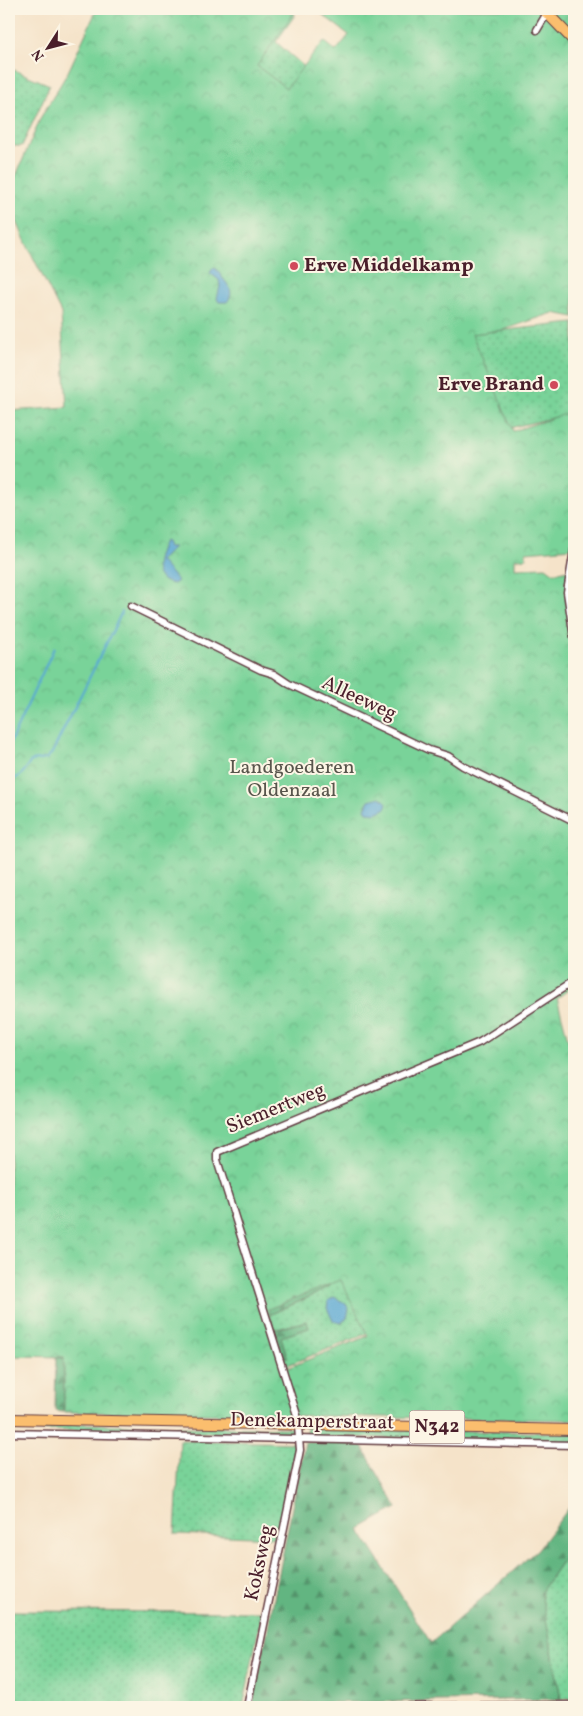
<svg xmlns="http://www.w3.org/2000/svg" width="583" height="1716" font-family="Vollkorn,serif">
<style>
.grass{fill:url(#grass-dots);stroke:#627962}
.forest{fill:url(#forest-firs);stroke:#566a56}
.park{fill:url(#park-crowns);stroke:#627962;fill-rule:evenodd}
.water{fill:#59a7d3;stroke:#52637f}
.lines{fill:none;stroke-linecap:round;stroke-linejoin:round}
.stream{stroke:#59a7d3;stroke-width:2}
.street-casing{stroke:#643c43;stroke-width:9}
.primary-casing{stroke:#643c43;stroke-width:12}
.street{stroke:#fff;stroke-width:6}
.primary{stroke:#fbbe6e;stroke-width:10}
.poi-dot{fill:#d1495b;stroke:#fcf5e5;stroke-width:2}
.labels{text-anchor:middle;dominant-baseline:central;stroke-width:4;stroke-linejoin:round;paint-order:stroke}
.shield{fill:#fcf5e5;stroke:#7f5f63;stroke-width:1}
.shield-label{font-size:19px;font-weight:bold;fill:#4a1f2b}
.poi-label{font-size:20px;font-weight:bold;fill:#4a1f2b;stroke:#fcf5e5;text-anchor:start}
.street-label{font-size:20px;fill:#4a1f2b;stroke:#fcf5e5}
.park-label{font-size:20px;fill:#58554c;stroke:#fcf5e5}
</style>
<defs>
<pattern id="grass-dots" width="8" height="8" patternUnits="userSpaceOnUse" patternTransform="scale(1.25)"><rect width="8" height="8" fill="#79d399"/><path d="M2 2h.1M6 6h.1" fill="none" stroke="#6ab584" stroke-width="1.8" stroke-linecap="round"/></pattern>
<pattern id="forest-firs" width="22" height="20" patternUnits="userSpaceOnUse" patternTransform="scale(1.25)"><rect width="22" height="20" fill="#62b581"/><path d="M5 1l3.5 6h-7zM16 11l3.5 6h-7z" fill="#53936a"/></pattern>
<pattern id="park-crowns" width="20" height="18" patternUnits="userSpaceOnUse" patternTransform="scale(1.25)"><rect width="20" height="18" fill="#79d399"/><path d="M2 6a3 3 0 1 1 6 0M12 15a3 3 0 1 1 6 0" fill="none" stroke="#6ab584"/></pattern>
</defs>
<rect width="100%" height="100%" fill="#fcf5e5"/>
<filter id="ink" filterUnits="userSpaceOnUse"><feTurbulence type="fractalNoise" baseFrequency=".02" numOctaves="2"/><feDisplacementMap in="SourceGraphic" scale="10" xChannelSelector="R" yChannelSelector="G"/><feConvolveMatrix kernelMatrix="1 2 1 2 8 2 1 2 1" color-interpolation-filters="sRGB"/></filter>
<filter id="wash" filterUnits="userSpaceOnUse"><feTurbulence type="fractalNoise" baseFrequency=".0096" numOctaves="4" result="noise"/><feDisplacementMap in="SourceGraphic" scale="20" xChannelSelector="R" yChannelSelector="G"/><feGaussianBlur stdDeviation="1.12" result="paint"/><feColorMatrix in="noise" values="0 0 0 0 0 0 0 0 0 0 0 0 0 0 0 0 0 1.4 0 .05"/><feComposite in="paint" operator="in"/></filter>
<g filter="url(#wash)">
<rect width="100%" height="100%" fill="#f5e3c9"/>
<g class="grass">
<polygon points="293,10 295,15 276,42 308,70 284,91 206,29"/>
<polygon points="9,68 50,85 22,146 9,146"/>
<polygon points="574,323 574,413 505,429 467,334"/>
<polygon points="357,1264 389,1325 285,1366 283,1358 287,1356 281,1337 308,1328 306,1321 274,1330 269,1315 316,1294"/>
<polygon points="15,1422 167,1426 164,1432 14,1430"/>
<polygon points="173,1427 295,1428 296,1435 174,1432"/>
<polygon points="307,1428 574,1433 574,1443 308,1436 306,1431"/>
<polygon points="180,1440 296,1443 277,1538 175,1534"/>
<polygon points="574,1544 574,1699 561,1699 541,1592"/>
<polygon points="9,1611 262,1612 243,1707 22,1707 9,1695"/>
</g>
<g class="forest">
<polygon points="333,1283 316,1294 269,1315 267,1308"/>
<polygon points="307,1321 309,1328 281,1337 287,1357 283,1358 274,1330"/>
<polygon points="56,1357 64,1357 64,1412 55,1411"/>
<polygon points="305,1442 361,1444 397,1508 359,1529 431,1643 538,1549 574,1501 574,1544 541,1592 561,1699 253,1704"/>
</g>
<path class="park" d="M97,9H296L257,66L286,88L324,41L336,51L349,35L315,9H574V317L553,313L503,330L472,334L513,431L574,411V986L557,998L570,1047L574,1044V1420L64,1412V1357L9,1356V411L67,407L61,313L27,245L9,203V192L41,117L68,72ZM572,548L568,570L554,573L546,567L515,568V559L526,558V552ZM341,1280L368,1336L287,1368L268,1309Z"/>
<g class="water">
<path d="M213,268L217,269C222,281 238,289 227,302H219L217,299L220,286L219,280L210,273Z"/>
<path d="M164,541L166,542L168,547H174L160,561L178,581L174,584C147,580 157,557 164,541Z"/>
<polygon points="381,797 387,803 385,809 376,813 367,812 365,809 369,800"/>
<polygon points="334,1297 345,1303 349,1309 347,1318 341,1323 333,1321 327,1308 328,1301"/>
</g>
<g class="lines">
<g class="stream">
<polyline points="9,745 54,648"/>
<path d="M9,781C21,777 25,771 31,761L46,759L52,753L122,612"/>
</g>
</g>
</g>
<g filter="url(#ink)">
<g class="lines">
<g class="street-casing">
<g id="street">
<polyline points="537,30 547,13"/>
<polyline points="574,550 567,592 574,638"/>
<polyline points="131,606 261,670 274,674 289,684 429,750 448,756 463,766 574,821"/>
<polyline points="9,1433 574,1445"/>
<polyline points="247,1707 300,1450 297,1415 217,1160 217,1152 480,1042 574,981"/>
<polyline points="362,1707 574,1705"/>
</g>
</g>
<g class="primary-casing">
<g id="primary">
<polyline points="543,9 574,41"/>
<polyline points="9,1419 574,1430"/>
</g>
</g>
<use href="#street" class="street"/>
<use href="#primary" class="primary"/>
</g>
</g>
<g class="poi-dot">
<circle cx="294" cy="266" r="5"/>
<circle cx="554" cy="385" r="5"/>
</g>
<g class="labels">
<rect class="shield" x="409.5" y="1410.5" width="55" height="33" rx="4"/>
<g class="shield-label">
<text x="437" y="1427">N342</text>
</g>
<g class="poi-label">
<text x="304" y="266">Erve Middelkamp</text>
<text x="544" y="385" text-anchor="end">Erve Brand</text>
</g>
<g class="street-label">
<text transform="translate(359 699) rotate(25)">Alleeweg</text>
<text transform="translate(276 1109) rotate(-22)">Siemertweg</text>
<text transform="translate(312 1422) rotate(1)">Denekamperstraat</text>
<text transform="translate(260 1563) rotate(-78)">Koksweg</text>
</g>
<g class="park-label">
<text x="292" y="768">Landgoederen<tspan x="292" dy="23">Oldenzaal</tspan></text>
</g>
</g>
<rect width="583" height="1716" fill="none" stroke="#fcf5e5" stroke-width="30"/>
<g transform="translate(48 48) rotate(234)" stroke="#fcf5e5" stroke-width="4" paint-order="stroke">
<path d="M0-4L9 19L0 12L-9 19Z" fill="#4a1f2b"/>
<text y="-8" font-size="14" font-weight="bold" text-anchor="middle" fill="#4a1f2b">N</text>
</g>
</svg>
